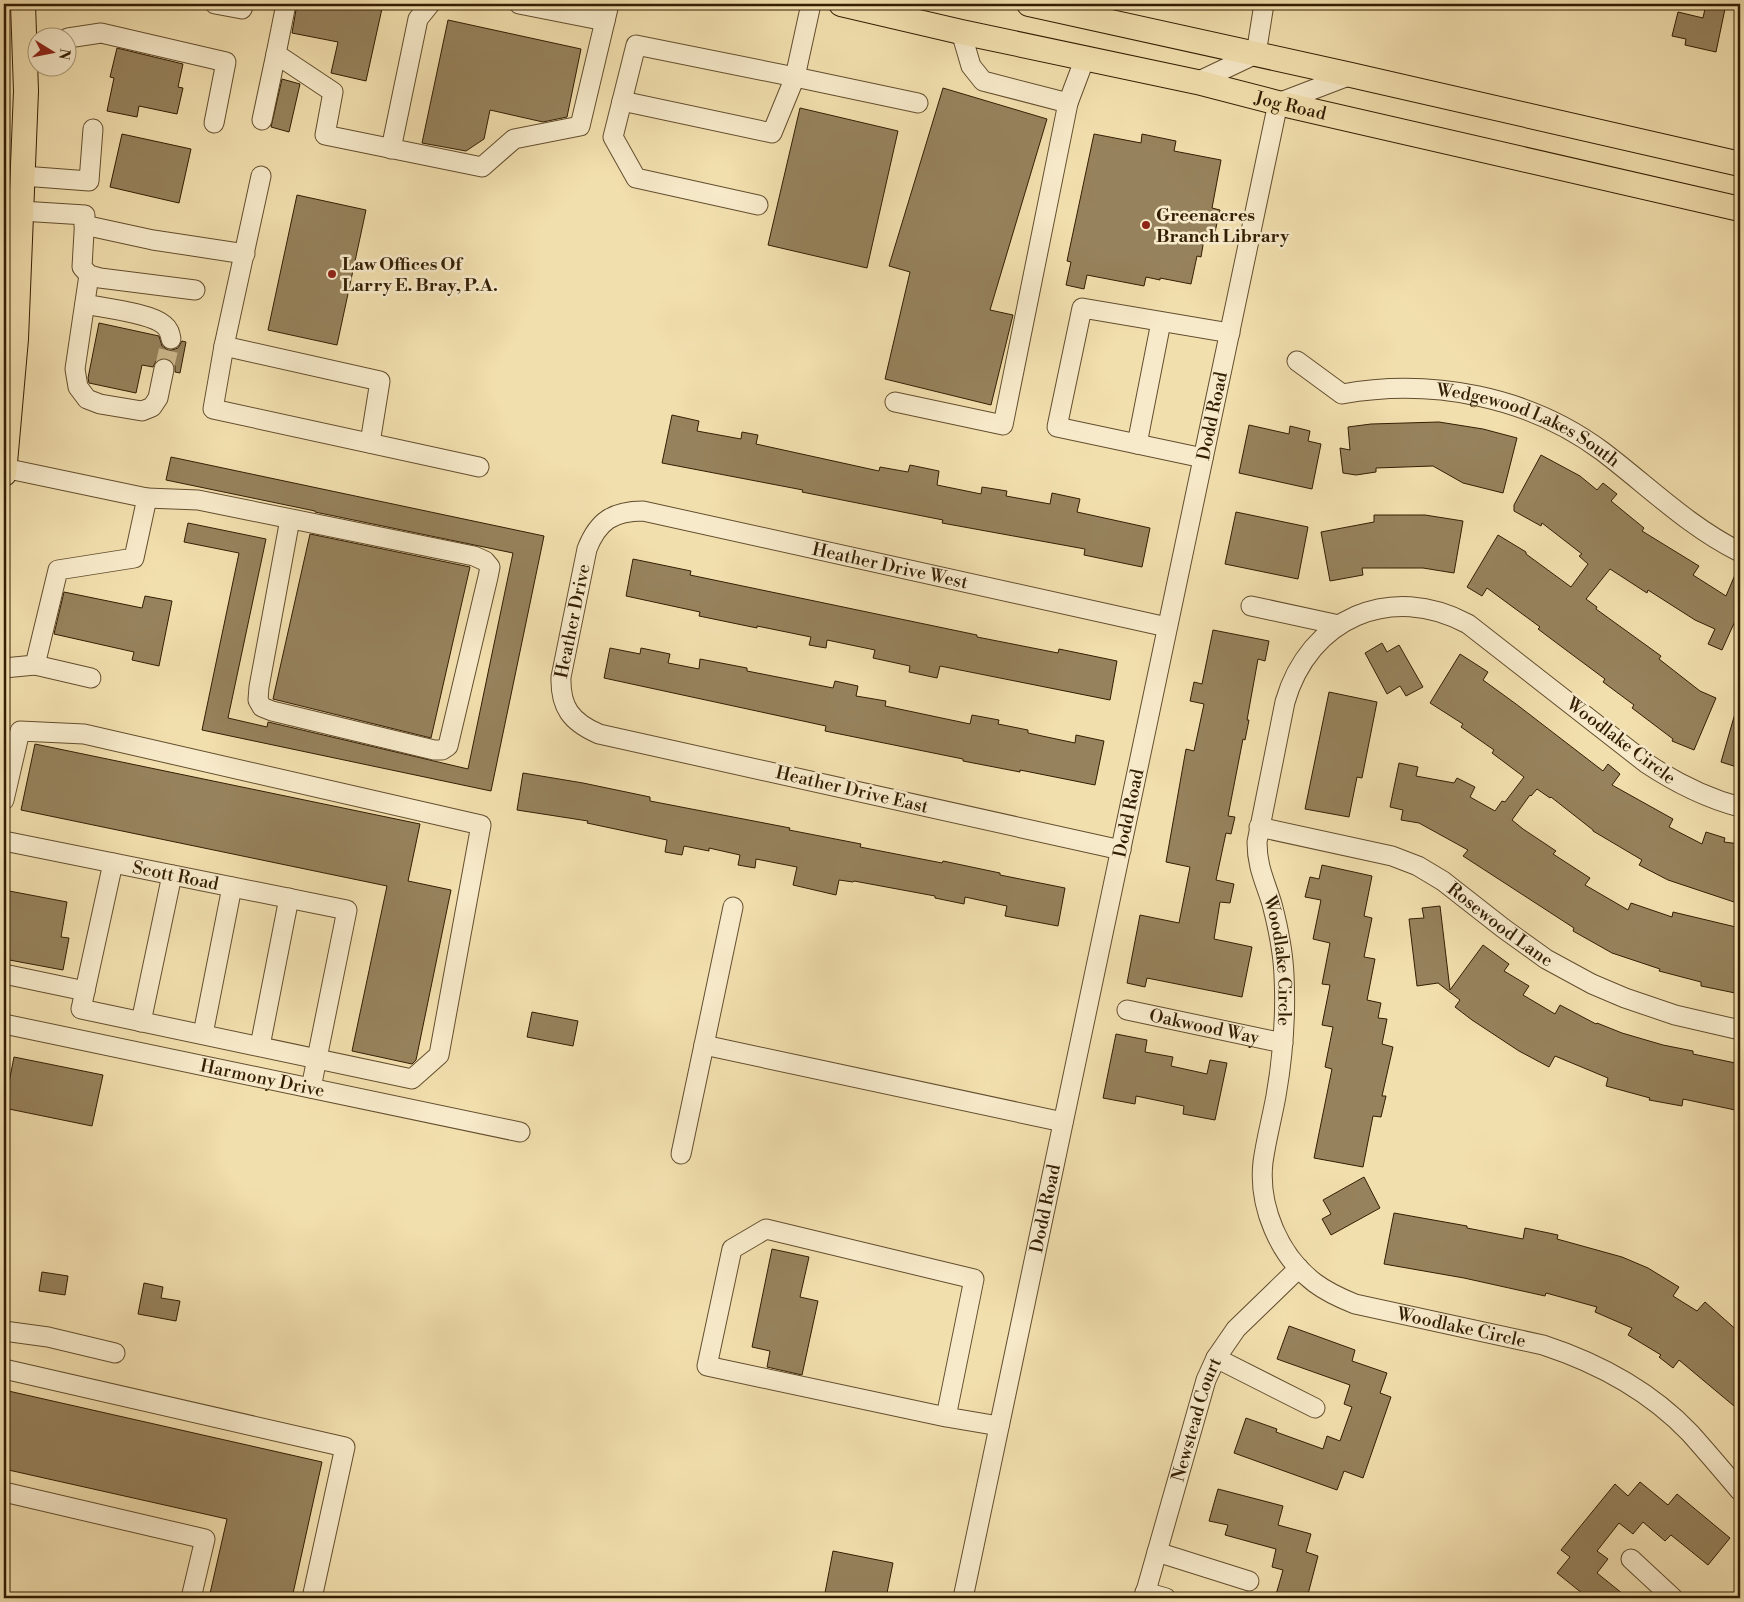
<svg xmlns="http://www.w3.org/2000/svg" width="1744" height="1602" font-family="'Libre Bodoni',serif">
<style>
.building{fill:#96825c;stroke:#331e03}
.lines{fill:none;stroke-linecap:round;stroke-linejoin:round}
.minor-tunnel{stroke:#ccb88c;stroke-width:19;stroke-dasharray:19 9;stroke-linecap:butt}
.minor-casing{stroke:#634e2e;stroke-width:21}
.major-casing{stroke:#331e03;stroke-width:26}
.minor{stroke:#f7eaca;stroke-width:19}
.major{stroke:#f2dfae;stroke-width:24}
.poi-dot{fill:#8f2418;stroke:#f7eaca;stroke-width:2}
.labels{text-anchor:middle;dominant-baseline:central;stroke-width:5;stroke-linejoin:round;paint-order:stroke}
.street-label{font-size:18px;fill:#331e03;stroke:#f7eaca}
.poi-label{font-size:18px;font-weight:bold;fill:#331e03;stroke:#f7eaca;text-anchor:start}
</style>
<rect width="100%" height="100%" fill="#f2dfae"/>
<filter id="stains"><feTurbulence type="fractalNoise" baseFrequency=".004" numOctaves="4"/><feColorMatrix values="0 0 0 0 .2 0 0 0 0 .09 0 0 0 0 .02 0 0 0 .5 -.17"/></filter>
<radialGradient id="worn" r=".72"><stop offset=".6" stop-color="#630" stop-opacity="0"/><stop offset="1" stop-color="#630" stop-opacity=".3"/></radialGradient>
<g class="building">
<polygon points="297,4 383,4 366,81 331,73 338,42 292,33"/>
<polygon points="1706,4 1726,4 1716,52 1685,45 1686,39 1672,36 1678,12 1703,18"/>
<polygon points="448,20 581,49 567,117 543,122 490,110 484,139 466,151 422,143"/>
<polygon points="117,48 183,64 178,87 183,88 177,114 139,106 137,117 107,111 114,78 110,77"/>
<polygon points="282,79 300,84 289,132 271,127"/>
<polygon points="943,88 1047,119 990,310 1013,315 991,405 885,379 910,272 889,266"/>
<polygon points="800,108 898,131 867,268 768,245"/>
<polygon points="122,134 191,149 179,203 110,187"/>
<polygon points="1094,134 1141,143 1142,134 1176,141 1174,151 1221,160 1212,208 1220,210 1213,241 1204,239 1201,257 1197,256 1191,284 1160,278 1160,280 1146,277 1144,286 1087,275 1084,289 1066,285 1071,262 1067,261"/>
<polygon points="297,195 366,210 337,345 268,330"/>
<polygon points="99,323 159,336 162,346 168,350 172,350 178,348 182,341 186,342 180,373 175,372 175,366 171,360 166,358 161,358 156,361 153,367 142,365 136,393 89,383 88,378"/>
<polygon points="672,415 699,421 697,431 741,439 742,432 758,435 756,444 879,471 880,467 908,472 910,465 939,471 937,485 981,494 982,487 1007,491 1006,496 1050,504 1052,493 1080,499 1077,512 1150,528 1142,567 1084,555 1085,549 942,523 943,520 802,492 803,490 662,463"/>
<polygon points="1439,422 1483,429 1517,438 1503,493 1463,483 1433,466 1376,468 1376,472 1356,475 1343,473 1340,448 1350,450 1348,427 1371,424"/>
<polygon points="1249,425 1289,434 1290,426 1310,431 1308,441 1321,444 1312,489 1239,473"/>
<polygon points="1541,455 1580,476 1597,490 1603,483 1617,494 1611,501 1644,528 1642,531 1699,566 1693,575 1726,596 1740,563 1740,610 1722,650 1708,644 1715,629 1695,620 1648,590 1647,593 1610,569 1586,599 1597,607 1596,609 1661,656 1659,659 1700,691 1716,698 1694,750 1672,741 1673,739 1632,708 1634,705 1603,682 1605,679 1566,650 1538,629 1540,627 1487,588 1482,596 1467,587 1498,535 1526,552 1526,554 1571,587 1588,564 1579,556 1582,554 1542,523 1541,526 1514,511 1514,505"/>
<polygon points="171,457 544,536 491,791 202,730 239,553 184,542 188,523 266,539 228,718 267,727 268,722 468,769 513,553 315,512 315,511 166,480"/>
<polygon points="1236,512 1308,527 1298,579 1225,564"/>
<polygon points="1374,515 1425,515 1463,521 1454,573 1423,568 1362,568 1363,575 1330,581 1321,532 1374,522"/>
<polygon points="310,534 470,567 431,738 273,699"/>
<polygon points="633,559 691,571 690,575 977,635 977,637 1058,653 1059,649 1117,661 1110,700 940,666 937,678 909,672 910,666 873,658 875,650 827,640 826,648 809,645 811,637 757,626 757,628 699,616 700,612 626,596"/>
<polygon points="64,592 142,608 145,596 172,601 159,666 132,660 134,652 54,634"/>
<polygon points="1213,630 1269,641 1265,661 1258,659 1247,720 1249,720 1245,740 1243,739 1228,816 1235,817 1231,834 1226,833 1216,880 1234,884 1230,903 1220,902 1214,939 1252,947 1242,997 1147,978 1145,987 1127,983 1140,915 1179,923 1190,867 1166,862 1186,749 1194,751 1204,704 1190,701 1194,682 1202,684"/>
<polygon points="1382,643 1387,652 1399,645 1423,687 1406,696 1400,686 1387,694 1365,653"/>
<polygon points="610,648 640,654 641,648 670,654 668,663 699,669 700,659 747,668 747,671 833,688 835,681 858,686 856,696 886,701 885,706 970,724 972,715 999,720 998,724 1028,730 1028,733 1075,743 1076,735 1104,741 1095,785 1020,770 1020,772 963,761 963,759 825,731 826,726 604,678"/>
<polygon points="1460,654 1488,672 1483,680 1516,704 1603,771 1608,764 1620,774 1612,785 1673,819 1669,827 1702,844 1706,832 1725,838 1724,842 1740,844 1740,904 1668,880 1639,865 1642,860 1593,831 1593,830 1551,797 1550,798 1537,789 1531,796 1530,795 1512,820 1523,829 1556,851 1553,854 1590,878 1585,885 1628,910 1631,903 1672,917 1673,912 1740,928 1740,994 1701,986 1701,982 1659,971 1660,969 1612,953 1573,931 1574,928 1463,856 1468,850 1419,823 1401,820 1403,810 1390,807 1399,763 1418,767 1416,776 1454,783 1457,778 1475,787 1470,797 1495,811 1502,801 1505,802 1524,777 1492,753 1494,750 1461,727 1463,724 1430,703"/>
<polygon points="1329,692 1377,702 1362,778 1357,777 1349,817 1305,809"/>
<polygon points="1736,710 1740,711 1740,768 1721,762"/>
<polygon points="35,744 420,824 408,881 451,890 416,1060 412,1064 352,1051 387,886 21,810"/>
<polygon points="523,773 583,783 650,797 650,801 790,828 789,830 861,844 860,847 942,863 943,861 1000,873 1000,875 1065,888 1058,926 1005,916 1007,906 965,897 964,904 935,898 935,896 854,881 853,882 839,880 836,895 793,885 797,867 756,859 755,868 738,865 740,855 709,848 709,851 684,846 682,855 665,852 667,840 587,823 588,821 517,810"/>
<polygon points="1322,865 1372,876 1364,916 1372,918 1364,957 1375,959 1367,1000 1381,1003 1378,1018 1387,1019 1382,1044 1393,1047 1382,1096 1386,1096 1381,1117 1373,1116 1363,1167 1314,1158 1332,1069 1325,1067 1333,1027 1322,1025 1330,985 1322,984 1330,943 1313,939 1321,900 1305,897 1310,877 1319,879"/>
<polygon points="4,890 67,902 61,937 69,938 63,970 4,959"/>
<polygon points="1440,906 1450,990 1483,945 1509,964 1504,971 1529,986 1523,995 1555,1014 1560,1005 1596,1024 1597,1023 1622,1033 1663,1045 1693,1051 1693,1054 1740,1064 1740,1111 1683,1099 1682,1106 1649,1100 1650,1098 1606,1086 1608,1078 1555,1056 1549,1067 1519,1051 1472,1020 1455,1007 1460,1000 1438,983 1417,986 1409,919 1424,918 1422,908"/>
<polygon points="532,1012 578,1021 573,1046 527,1037"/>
<polygon points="1116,1034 1147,1040 1145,1052 1173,1057 1171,1066 1207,1074 1210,1060 1227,1063 1215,1120 1183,1114 1184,1106 1136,1096 1135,1104 1103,1098"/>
<polygon points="14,1057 103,1075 92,1126 4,1108"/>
<polygon points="1364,1177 1380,1208 1331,1235 1322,1219 1331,1214 1323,1200"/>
<polygon points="1394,1213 1467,1226 1467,1228 1523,1239 1525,1228 1558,1235 1557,1239 1622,1257 1648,1268 1679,1287 1673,1296 1697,1311 1705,1302 1740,1333 1740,1411 1679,1360 1673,1368 1659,1357 1661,1355 1628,1335 1632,1328 1595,1312 1597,1307 1546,1293 1545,1296 1464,1278 1384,1264"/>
<polygon points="772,1249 809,1257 800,1297 818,1301 802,1375 767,1367 770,1351 752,1347"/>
<polygon points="42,1272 68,1276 65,1295 39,1291"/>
<polygon points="144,1283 163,1287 161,1298 180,1301 176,1321 138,1314"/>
<polygon points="1289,1326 1355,1350 1352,1361 1387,1373 1380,1393 1391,1397 1363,1478 1344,1471 1337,1490 1234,1453 1246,1418 1277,1429 1276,1432 1323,1449 1327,1436 1340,1441 1352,1407 1344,1404 1350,1385 1277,1359"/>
<polygon points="4,1390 322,1462 292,1598 209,1598 227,1519 4,1469"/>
<polygon points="1640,1482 1668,1505 1677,1494 1730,1538 1708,1565 1671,1535 1665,1541 1643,1522 1633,1534 1619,1523 1597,1551 1608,1559 1597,1573 1628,1598 1588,1598 1557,1573 1570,1557 1561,1550 1615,1484 1628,1496"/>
<polygon points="1218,1489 1283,1506 1278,1525 1311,1534 1306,1552 1318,1556 1307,1598 1275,1598 1283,1570 1272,1567 1276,1549 1225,1535 1228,1525 1209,1521"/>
<polygon points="833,1551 893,1563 886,1598 824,1598"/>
</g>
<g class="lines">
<polyline class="minor-tunnel" points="164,369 171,339"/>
<g class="minor-casing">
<g id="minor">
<polyline points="215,4 242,9 244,4"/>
<polyline points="286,4 276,54 333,92 325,135 482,167 514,139 580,126 609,4"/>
<polyline points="519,4 605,21"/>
<polyline points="961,32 971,66 983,81 1068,103"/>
<polyline points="68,38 101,33 226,62 214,123"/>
<polyline points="1197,82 1256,54 1264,4"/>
<polyline points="622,101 772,133 795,77 918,103"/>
<polyline points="262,120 276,54"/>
<polyline points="391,149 418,19 430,4"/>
<polyline points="23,176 89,181 93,129"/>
<polyline points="261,176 224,346 213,409 479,467"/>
<polyline points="758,205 636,178 613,137 636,45 795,77 811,4"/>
<polyline points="21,211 85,215 82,267 89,275 100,278 195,290"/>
<polyline points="84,225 153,240 245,254"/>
<polyline points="89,275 75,369 78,387 87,399 100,404 142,411 152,407 158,398 164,369"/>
<path d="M85,304C103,308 151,313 164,325C169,329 170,333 171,339"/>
<polyline points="224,346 380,381 370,443"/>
<path id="s1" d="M1297,361L1342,394C1431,378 1528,396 1602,451C1647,485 1689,527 1740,552"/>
<polyline points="895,402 1003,425 1068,103 1085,58"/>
<polyline points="1137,444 1161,322"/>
<polyline points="1203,458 1057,427 1082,308 1230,333"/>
<polyline points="147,498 198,500 474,556 485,561 490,567 488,577 448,746 442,750 434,750 272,711 262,707 258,700 259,687 290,519"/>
<polyline points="1251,606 1339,625"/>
<polyline points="35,665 91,678"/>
<polyline points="4,668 35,665 58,570 134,558 147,498 4,468"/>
<polyline points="4,800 20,731 84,734 481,825 439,1055 412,1079 81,1009 113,863"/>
<path id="s2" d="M1740,807C1706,798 1676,783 1646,763L1468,624C1391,582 1309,618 1285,702L1257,842C1257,867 1265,881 1272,904C1278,927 1283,951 1284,975C1286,1015 1283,1056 1276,1096C1272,1118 1266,1140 1263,1162C1258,1206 1279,1256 1315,1283C1327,1292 1340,1298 1355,1304L1543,1345C1598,1363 1649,1390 1690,1433C1707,1452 1723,1471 1740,1491"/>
<path id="s3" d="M1259,827L1392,856L1418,866L1443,881L1503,928L1546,959L1592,984L1625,998L1675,1015L1740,1030"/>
<path id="s4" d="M4,841L347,910L311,1088"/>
<path id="s5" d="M1121,850L599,734C571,722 560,707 561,677L587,549C598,521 613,511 643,511L1167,627"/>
<polyline points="733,907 704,1045 1063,1122"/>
<polyline points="4,974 85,991"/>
<path id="s6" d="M1127,1010L1283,1043"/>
<polyline points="141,1022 172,875"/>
<path id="s7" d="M4,1024L520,1132"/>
<polyline points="203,1034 232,887"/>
<polyline points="260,1046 289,898"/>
<polyline points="681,1154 704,1045"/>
<polyline points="4,1331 48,1337 115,1353"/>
<polyline points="1216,1358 1315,1408"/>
<polyline points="4,1369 345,1447 312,1598"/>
<polyline points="946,1417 707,1366 732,1249 766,1229 974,1279 946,1417 999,1426"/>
<polyline points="4,1492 205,1539 191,1598"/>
<polyline points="1157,1552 1249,1581"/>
<polyline points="1631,1559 1673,1598"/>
<polyline points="1145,1592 1166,1598"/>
<path id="s8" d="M963,1598L1278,103L1351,75"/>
<path id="s9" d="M1144,1598L1206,1380L1216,1358L1236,1329L1299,1268"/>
</g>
</g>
<g class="major-casing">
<g id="major">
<path id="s10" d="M841,4L961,32L1197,82L1278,103L1740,209"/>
<polyline points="1029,4 1351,75 1740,164"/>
<polyline points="4,474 16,339 26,91 23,4"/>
</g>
</g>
<use href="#minor" class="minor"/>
<use href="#major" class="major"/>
</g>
<g class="poi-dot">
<circle cx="1146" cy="225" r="5"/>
<circle cx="332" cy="274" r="5"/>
</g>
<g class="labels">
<g class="street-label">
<text stroke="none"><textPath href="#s10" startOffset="461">Jog Road</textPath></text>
<text stroke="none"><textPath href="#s8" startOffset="1208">Dodd Road</textPath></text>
<text stroke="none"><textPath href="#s1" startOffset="250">Wedgewood Lakes South</textPath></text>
<text stroke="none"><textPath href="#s5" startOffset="1066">Heather Drive West</textPath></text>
<text stroke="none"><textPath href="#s5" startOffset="666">Heather Drive</textPath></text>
<text transform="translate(1621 741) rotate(37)">Woodlake Circle</text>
<text transform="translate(852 790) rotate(13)">Heather Drive East</text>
<text stroke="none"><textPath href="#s8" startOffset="802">Dodd Road</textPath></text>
<text stroke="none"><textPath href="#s4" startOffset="175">Scott Road</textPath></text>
<text stroke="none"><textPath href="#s3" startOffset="265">Rosewood Lane</textPath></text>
<text stroke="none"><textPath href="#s2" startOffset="826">Woodlake Circle</textPath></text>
<text stroke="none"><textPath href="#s6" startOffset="79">Oakwood Way</textPath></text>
<text stroke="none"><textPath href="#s7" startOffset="264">Harmony Drive</textPath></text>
<text stroke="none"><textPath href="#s8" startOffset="398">Dodd Road</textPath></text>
<text stroke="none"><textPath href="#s2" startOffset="1321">Woodlake Circle</textPath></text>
<text stroke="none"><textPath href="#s9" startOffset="186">Newstead Court</textPath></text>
</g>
<g class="poi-label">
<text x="1156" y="215">Greenacres<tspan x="1156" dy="21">Branch Library</tspan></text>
<text x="342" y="264">Law Offices Of<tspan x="342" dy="21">Larry E. Bray, P.A.</tspan></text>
</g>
</g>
<rect width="1744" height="1602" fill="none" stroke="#f2dfae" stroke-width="20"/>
<rect x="5" y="5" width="1734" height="1592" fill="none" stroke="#331e03" stroke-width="2.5"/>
<rect x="10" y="10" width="1724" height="1582" fill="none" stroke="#331e03"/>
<g transform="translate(52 52) rotate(100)"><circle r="24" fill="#f7eaca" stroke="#a9987a"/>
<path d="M0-4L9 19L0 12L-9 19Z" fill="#8f2418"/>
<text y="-8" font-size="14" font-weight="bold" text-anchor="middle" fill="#331e03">N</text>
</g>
<rect width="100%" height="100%" filter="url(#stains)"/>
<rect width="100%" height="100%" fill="url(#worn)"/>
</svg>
